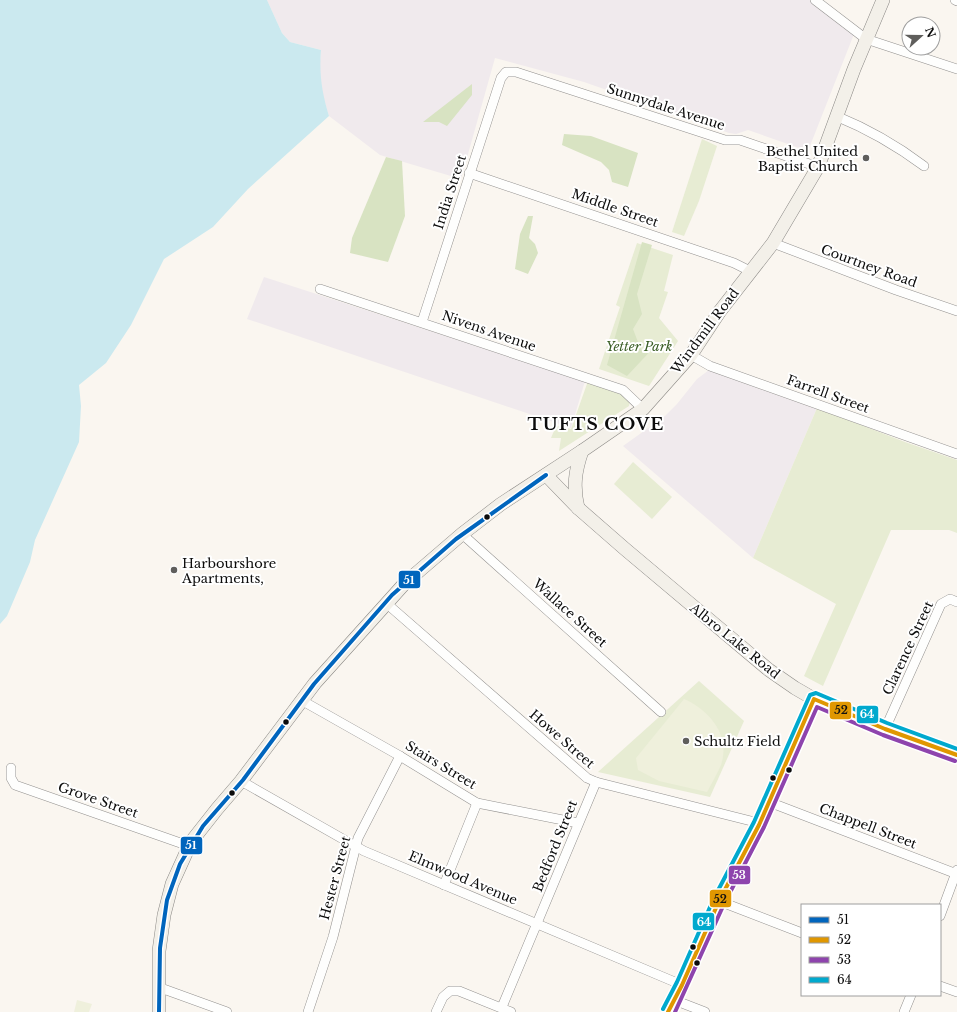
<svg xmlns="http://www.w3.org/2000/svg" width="957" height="1012" font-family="'Libre Baskerville',serif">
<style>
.industrial{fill:#f0eaed}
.green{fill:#e7ecd3}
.forest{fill:#d8e3c2}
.pitch{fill:#eff0dc}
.water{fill:#cbe9ef}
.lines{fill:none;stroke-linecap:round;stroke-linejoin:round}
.minor-casing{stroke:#93918f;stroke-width:10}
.secondary-casing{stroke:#8a8885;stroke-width:14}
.minor{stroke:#fefefd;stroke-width:9}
.secondary{stroke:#f3f0e9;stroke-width:13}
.bus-1-casing{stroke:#fff;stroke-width:7}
.bus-2-casing{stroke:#fff;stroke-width:7}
.bus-3-casing{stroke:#fff;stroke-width:7}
.bus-4-casing{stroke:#fff;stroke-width:7}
.bus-1{stroke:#0065bd;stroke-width:4}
.bus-2{stroke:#e09701;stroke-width:4}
.bus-3{stroke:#8e44ad;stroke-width:4}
.bus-4{stroke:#00a9ce;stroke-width:4}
.poi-dot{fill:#5f5e5c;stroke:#fff;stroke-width:1.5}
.bus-dot{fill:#0c0c0c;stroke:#fff;stroke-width:1.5}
.labels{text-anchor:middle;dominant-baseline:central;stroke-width:4;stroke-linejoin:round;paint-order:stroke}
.street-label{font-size:13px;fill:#0c0c0c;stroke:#fff}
.poi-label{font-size:13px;fill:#0c0c0c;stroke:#fff;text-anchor:start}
.park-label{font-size:13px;font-style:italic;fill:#395d24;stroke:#fff}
.district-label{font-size:17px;font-weight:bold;letter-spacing:1px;fill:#0c0c0c;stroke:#fff}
.line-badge{stroke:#fff;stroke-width:1.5}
.badge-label{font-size:11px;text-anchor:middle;font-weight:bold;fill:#fff}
.pale-badge-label{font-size:11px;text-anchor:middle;font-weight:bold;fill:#111}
</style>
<rect width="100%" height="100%" fill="#faf6f0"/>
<g class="industrial">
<polygon points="267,0 810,0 854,34 808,151 748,130 736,134 729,133 584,82 495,58 461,179 380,155 329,116 322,94 319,73 321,50 290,42 282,33"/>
<polygon points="264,277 585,381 571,428 247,319"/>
<polygon points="709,370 817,408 753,558 623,446 665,416 677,404 697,379"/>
</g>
<g class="green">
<polygon points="702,139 717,146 699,201 684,236 672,232"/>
<polygon points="637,243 673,255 664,291 668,292 659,318 678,341 649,386 599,369 620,307 616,305"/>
<polygon points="588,381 620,392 630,400 629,406 559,451 561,438 551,438 556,426 571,429"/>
<polygon points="817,408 905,442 957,460 957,533 949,530 891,530 823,686 804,676 836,604 753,558"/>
<polygon points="633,462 672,497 652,519 614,484"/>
<polygon points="699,681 744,721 710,797 598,772"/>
</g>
<g class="forest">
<polygon points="472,84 472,95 447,126 439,122 423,122"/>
<polygon points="564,134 591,136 638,153 628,187 612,182 609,170 601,162 562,145"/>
<polygon points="386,157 402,161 405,216 388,262 350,253 352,238"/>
<polygon points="528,216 533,216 529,238 535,244 538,253 528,274 515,269 520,234"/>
<polygon points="642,242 652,245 637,294 642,314 633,329 641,350 657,344 627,376 607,365"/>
</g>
<g class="pitch">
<path d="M684,699C709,710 731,735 721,765C717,774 712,783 707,792L659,781L638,770L636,758Z"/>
<polygon points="77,1000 92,1004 89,1012 74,1012"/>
</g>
<path class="water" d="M0,0H267L282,33L290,42L321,50C319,74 322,93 329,116L248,189L213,227L164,259L131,325L106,363L79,385L81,406L79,442L35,540L30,562L7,616L0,624Z"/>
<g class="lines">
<g class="minor-casing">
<g id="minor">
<polyline points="815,0 866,39 957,69"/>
<polyline points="955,0 957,1"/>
<path d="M836,116C868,129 896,145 924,166"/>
<polyline points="469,173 734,263 750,271"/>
<polyline points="773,243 896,290 957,311"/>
<polyline points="320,289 623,390 643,409"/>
<polyline points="422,322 501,78 506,72 516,72 725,140 740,140 818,167"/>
<polyline points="691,355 710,366 957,454"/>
<polyline points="462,534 661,712"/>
<polyline points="386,603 587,778 596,782 755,822 759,825"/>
<polyline points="301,700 400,756 477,803 578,823"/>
<polyline points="885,729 941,604 950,599 957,602"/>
<polyline points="11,768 11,778 15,785 189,846"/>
<polyline points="241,781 364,851 682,985"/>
<polyline points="769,802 957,874"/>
<polyline points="444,885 477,803"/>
<polyline points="719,901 802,933"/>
<polyline points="940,916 957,870"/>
<polyline points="940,986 957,992"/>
<polyline points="158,987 227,1012"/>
<polyline points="674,1000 705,1012"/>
<polyline points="502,1007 596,782"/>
<polyline points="308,1012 333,937 358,838 400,756"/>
<polyline points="436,1012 443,997 450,991 459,991 511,1012"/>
<polyline points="904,1012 911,995"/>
</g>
</g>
<g class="secondary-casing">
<g id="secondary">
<polyline points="546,475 578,508 625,549 769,670 795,688 814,699 885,729 957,755"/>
<path d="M578,508C573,487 575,471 582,451"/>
<polyline points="159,1012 159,951 164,915 172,884 191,842 217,809 241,781 315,683 405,583 462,534 501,504 582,451 643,409 691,355 720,311 773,243 818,167 854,69 883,0"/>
<polyline points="668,1012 682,985 719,901 759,825 814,699"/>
</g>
</g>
<use href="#minor" class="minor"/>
<use href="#secondary" class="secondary"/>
<g class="bus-1-casing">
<polyline id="bus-1" points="159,1012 160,948 167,900 180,864 203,826 243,780 314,684 392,595 456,539 546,475"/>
</g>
<g class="bus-2-casing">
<polyline id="bus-2" points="668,1012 682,985 719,901 759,825 814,699 885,729 957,755"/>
</g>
<g class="bus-3-casing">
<polyline id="bus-3" points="675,1012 724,904 764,827 817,707 883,735 955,761"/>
</g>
<g class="bus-4-casing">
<polyline id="bus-4" points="663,1009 677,982 714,898 754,822 810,695 816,693 887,723 957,749"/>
</g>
<use href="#bus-1" class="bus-1"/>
<use href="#bus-2" class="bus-2"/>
<use href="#bus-3" class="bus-3"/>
<use href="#bus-4" class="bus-4"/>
</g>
<g class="poi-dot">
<circle cx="866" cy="158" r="4"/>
<circle cx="174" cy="570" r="4"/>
<circle cx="686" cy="741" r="4"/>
</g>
<g class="bus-dot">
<circle cx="487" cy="517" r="3.5"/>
<circle cx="286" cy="722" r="3.5"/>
<circle cx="789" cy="770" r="3.5"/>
<circle cx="773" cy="778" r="3.5"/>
<circle cx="232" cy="793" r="3.5"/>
<circle cx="693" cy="947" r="3.5"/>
<circle cx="697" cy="963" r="3.5"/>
</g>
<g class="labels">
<g class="street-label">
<text transform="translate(666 107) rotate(18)">Sunnydale Avenue</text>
<text transform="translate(450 192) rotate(-72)">India Street</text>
<text transform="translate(615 208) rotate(19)">Middle Street</text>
<text transform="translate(869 266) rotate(20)">Courtney Road</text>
<text transform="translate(489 331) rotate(19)">Nivens Avenue</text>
<text transform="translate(705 331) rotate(-53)">Windmill Road</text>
<text transform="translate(828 394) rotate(20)">Farrell Street</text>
<text transform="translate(570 613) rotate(42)">Wallace Street</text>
<text transform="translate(735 641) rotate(39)">Albro Lake Road</text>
<text transform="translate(908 648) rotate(-65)">Clarence Street</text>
<text transform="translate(562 739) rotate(41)">Howe Street</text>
<text transform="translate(441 765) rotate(31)">Stairs Street</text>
<text transform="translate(98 800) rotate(19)">Grove Street</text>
<text transform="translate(868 826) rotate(21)">Chappell Street</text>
<text transform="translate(555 846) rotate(-68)">Bedford Street</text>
<text transform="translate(335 878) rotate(-75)">Hester Street</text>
<text transform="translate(463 878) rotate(23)">Elmwood Avenue</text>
</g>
<g class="poi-label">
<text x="858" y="151" text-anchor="end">Bethel United<tspan x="858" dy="15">Baptist Church</tspan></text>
<text x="182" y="563">Harbourshore<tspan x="182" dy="15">Apartments,</tspan></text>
<text x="694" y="741">Schultz Field</text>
</g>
<g class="park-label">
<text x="639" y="346">Yetter Park</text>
</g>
<g class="district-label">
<text x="596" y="424">TUFTS COVE</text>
</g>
</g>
<g class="line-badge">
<rect x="398" y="570" width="23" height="19" rx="4" fill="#0065bd"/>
<rect x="829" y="701" width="23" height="19" rx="4" fill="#e09701"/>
<rect x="856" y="705" width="23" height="19" rx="4" fill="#00a9ce"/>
<rect x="180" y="836" width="23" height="19" rx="4" fill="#0065bd"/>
<rect x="728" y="865" width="23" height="20" rx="4" fill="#8e44ad"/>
<rect x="709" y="889" width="23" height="19" rx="4" fill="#e09701"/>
<rect x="692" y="912" width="23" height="19" rx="4" fill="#00a9ce"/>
</g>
<g class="badge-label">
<text x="409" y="584">51</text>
<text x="867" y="718">64</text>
<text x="191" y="849">51</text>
<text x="739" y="879">53</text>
<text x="704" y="926">64</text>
</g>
<g class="pale-badge-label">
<text x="841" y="714">52</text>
<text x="720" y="903">52</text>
</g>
<rect x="801" y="904" width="140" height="92" fill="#ffffff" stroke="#9e9e9e"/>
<rect x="809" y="917" width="20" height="6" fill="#0065bd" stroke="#9e9e9e"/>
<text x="837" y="924" font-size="12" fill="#0c0c0c">51</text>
<rect x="809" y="937" width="20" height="6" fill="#e09701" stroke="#9e9e9e"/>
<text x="837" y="944" font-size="12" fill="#0c0c0c">52</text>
<rect x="809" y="957" width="20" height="6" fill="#8e44ad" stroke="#9e9e9e"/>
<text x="837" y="964" font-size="12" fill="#0c0c0c">53</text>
<rect x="809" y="977" width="20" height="6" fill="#00a9ce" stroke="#9e9e9e"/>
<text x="837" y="984" font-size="12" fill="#0c0c0c">64</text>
<g transform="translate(921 36) rotate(69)"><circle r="19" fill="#ffffff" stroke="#9e9e9e"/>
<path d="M0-3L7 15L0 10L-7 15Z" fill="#5f5e5c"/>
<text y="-6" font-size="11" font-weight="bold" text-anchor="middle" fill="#0c0c0c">N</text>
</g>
</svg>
